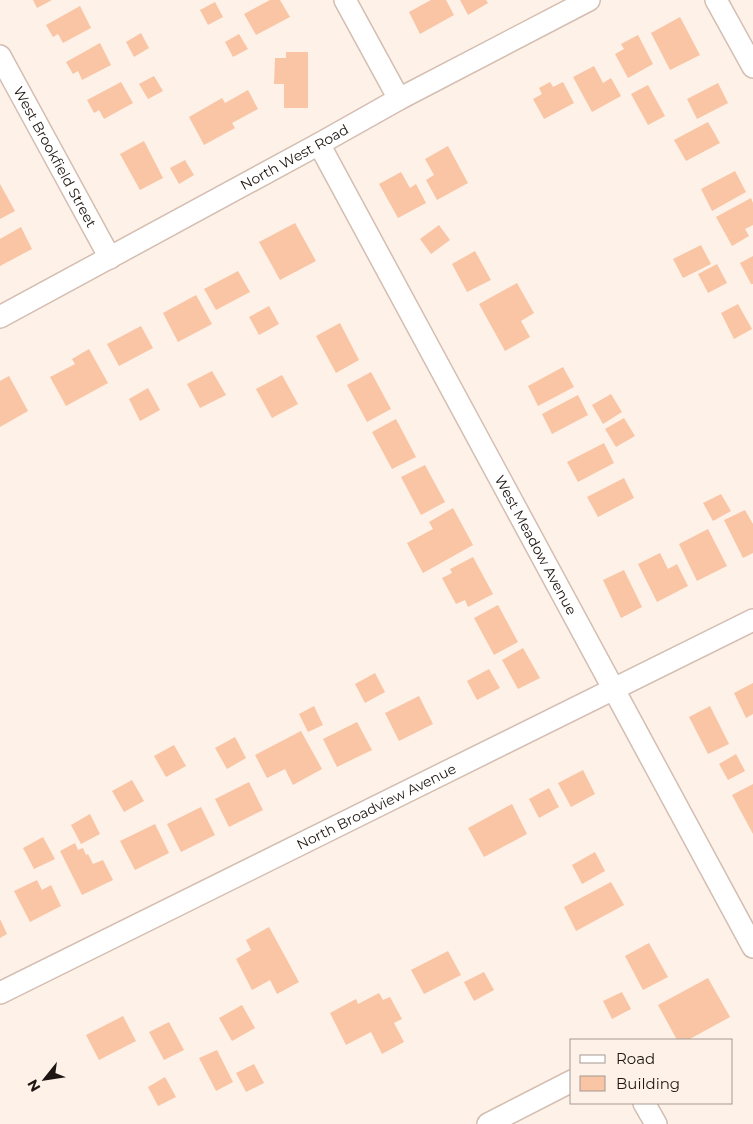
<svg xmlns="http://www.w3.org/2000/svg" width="753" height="1124" font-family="Montserrat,sans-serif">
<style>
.building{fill:#f9c5a4}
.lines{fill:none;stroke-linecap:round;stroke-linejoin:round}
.minor-casing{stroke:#d3beb1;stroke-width:24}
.minor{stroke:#fff;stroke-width:21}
.labels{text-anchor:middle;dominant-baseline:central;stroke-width:5;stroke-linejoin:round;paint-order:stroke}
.street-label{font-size:14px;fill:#1e1612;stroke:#fef1e8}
</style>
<rect width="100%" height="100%" fill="#fef1e8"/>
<g class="building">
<polygon points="33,0 52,0 37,8"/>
<polygon points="270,0 280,0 290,17 256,35 244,14"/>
<polygon points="431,0 446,0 454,15 420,34 409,12"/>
<polygon points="460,0 486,0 488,3 468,15"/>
<polygon points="215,2 223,17 208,25 200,10"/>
<polygon points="80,6 91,28 63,43 58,34 53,37 46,25"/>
<polygon points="680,17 700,55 670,70 651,33"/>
<polygon points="141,33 149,48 134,57 126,42"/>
<polygon points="239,34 248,49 233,57 225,42"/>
<polygon points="638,35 653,64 628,78 615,54 624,49 621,44"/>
<polygon points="100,43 111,65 82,80 78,71 73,74 66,62"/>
<polygon points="286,52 308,52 308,108 284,108 284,84 274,84 275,58 286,58"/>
<polygon points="594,66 603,83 611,78 621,96 592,112 573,77"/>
<polygon points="154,76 163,91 148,99 139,84"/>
<polygon points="121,82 133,103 104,119 99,110 94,113 87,100"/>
<polygon points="550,82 553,87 563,82 574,103 544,119 533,99 542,94 539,88"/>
<polygon points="718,83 728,103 697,119 687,99"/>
<polygon points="648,85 665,116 648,125 631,94"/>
<polygon points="248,90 258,109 232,123 235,128 204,145 189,117 222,98 225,103"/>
<polygon points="708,122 720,143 686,161 674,140"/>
<polygon points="144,141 163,178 140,190 120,154"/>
<polygon points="448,146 468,183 437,200 426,180 434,175 425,159"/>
<polygon points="185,160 194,175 179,184 170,168"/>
<polygon points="735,171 746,192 712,211 701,189"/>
<polygon points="401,172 410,188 416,184 426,203 398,218 379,184"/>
<polygon points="0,184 15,211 0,219"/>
<polygon points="751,198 753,203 753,225 745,229 749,236 732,246 716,217"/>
<polygon points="295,223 316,261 280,280 259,242"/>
<polygon points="439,225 450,240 431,254 420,239"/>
<polygon points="21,227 32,249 0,266 0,239"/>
<polygon points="701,245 711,264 683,278 673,259"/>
<polygon points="475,251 491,280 467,292 452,264"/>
<polygon points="753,256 753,284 751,284 740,263"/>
<polygon points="717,264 727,283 708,293 698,274"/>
<polygon points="238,271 250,292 216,310 204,289"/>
<polygon points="517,283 534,313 521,321 530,337 505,351 479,304"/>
<polygon points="196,295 212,324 178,342 163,313"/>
<polygon points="738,304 752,329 734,339 721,313"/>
<polygon points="269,306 279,324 259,335 249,317"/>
<polygon points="340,323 359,360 336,373 316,336"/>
<polygon points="141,326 153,348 119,366 107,344"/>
<polygon points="89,349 108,383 66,406 50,377 75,364 72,359"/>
<polygon points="563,367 574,387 538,406 528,386"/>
<polygon points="212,371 226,395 200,408 187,384"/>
<polygon points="371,372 391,409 367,422 347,385"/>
<polygon points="282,375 298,404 272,418 256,389"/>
<polygon points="9,376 28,411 0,427 0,381"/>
<polygon points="148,388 160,410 140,421 129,399"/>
<polygon points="611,394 622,412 603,424 592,405"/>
<polygon points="578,395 588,415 552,434 542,414"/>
<polygon points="624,418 635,436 616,447 605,429"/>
<polygon points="396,419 416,457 392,469 372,432"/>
<polygon points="604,443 614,463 578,482 567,462"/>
<polygon points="425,465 445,502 421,515 401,477"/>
<polygon points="624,478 634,498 598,517 587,497"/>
<polygon points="721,494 731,511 713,521 703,503"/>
<polygon points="453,508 473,545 423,573 407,543 433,529 429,522"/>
<polygon points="745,510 753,524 753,553 743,558 724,520"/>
<polygon points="708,529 727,566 697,581 679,544"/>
<polygon points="660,553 668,569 677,564 688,586 657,602 638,564"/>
<polygon points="473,557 493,594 468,607 465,600 456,604 442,578 452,573 450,569"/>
<polygon points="624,570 642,607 621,618 603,580"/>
<polygon points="498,605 518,642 494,655 474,618"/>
<polygon points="523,648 540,678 518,689 502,660"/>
<polygon points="489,669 500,688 477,700 467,681"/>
<polygon points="375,673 385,692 365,703 355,684"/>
<polygon points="753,683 753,714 746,718 734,693"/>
<polygon points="419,696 433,724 399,741 385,713"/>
<polygon points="314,706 323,725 308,732 299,714"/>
<polygon points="710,706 729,744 708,754 689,717"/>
<polygon points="357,722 372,750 337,767 323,739"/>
<polygon points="301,731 322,769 293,785 285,769 267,778 255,755"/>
<polygon points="235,737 246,758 227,769 215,748"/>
<polygon points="174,745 186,766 166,777 154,756"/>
<polygon points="736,754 745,771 728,780 719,764"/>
<polygon points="583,770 595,794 571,807 558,783"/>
<polygon points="132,780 144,801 124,812 112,791"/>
<polygon points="249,782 263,810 229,827 215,799"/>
<polygon points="753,784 753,834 732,795"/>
<polygon points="549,788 559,807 539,818 529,799"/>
<polygon points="512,804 527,834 484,857 468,828"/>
<polygon points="201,807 215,835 181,852 167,824"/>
<polygon points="90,814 100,834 81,844 71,825"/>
<polygon points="155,824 169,853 135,870 120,841"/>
<polygon points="43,837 55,859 34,869 23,848"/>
<polygon points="75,843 78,850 83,848 86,855 88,854 93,864 103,860 113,880 82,895 60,851"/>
<polygon points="595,852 605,871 582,884 572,865"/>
<polygon points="37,880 42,890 51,885 61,906 30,922 14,891"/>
<polygon points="611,882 624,905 576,931 564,907"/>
<polygon points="0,919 7,934 0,938"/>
<polygon points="269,927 299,982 277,994 270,980 252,990 236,959 251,950 246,940"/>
<polygon points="649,943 668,977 643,990 625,956"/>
<polygon points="448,951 461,975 424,994 411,970"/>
<polygon points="484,972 494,990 474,1001 464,982"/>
<polygon points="708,978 730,1017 688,1040 677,1040 658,1005"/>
<polygon points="622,992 631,1009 612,1019 603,1001"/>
<polygon points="379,993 383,1000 390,997 402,1019 394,1023 404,1042 382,1054 371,1032 346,1045 330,1013 356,999 358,1004"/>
<polygon points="242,1005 255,1028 232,1041 219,1018"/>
<polygon points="123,1016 136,1041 99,1060 86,1035"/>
<polygon points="169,1022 184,1050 164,1060 149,1032"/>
<polygon points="217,1050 233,1082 216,1091 199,1058"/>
<polygon points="254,1064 264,1083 246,1092 236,1073"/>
<polygon points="165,1077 176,1097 158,1106 148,1087"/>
</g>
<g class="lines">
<g class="minor-casing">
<g id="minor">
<polyline points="345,0 399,99"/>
<polyline points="716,0 753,67"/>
<path id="s1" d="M0,56L110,258"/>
<path id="s2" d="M319,144L753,947"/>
<path id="s3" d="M0,317L319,144L399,99L589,0"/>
<path id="s4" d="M0,993L753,620"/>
<polyline points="644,1103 656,1124"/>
<polyline points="488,1124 572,1081"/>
</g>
</g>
<use href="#minor" class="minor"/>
</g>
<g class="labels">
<g class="street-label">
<text stroke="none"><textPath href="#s1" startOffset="115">West Brookfield Street</textPath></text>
<text stroke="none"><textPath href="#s3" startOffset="335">North West Road</textPath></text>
<text stroke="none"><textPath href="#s2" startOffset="456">West Meadow Avenue</textPath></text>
<text stroke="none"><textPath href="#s4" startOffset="420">North Broadview Avenue</textPath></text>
</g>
</g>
<rect x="570" y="1039" width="162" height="65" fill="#fef1e8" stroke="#a49992"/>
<rect x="580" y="1055" width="25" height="8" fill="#ffffff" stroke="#a49992"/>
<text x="616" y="1064" font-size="15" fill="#1e1612">Road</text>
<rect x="580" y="1076" width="25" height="15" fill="#f9c5a4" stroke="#a49992"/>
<text x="616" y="1089" font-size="15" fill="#1e1612">Building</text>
<g transform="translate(45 1079) rotate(240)" stroke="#fef1e8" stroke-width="4" paint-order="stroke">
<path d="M0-4L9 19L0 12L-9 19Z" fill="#1e1612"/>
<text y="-8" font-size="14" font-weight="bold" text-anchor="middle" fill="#1e1612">N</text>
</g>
</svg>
